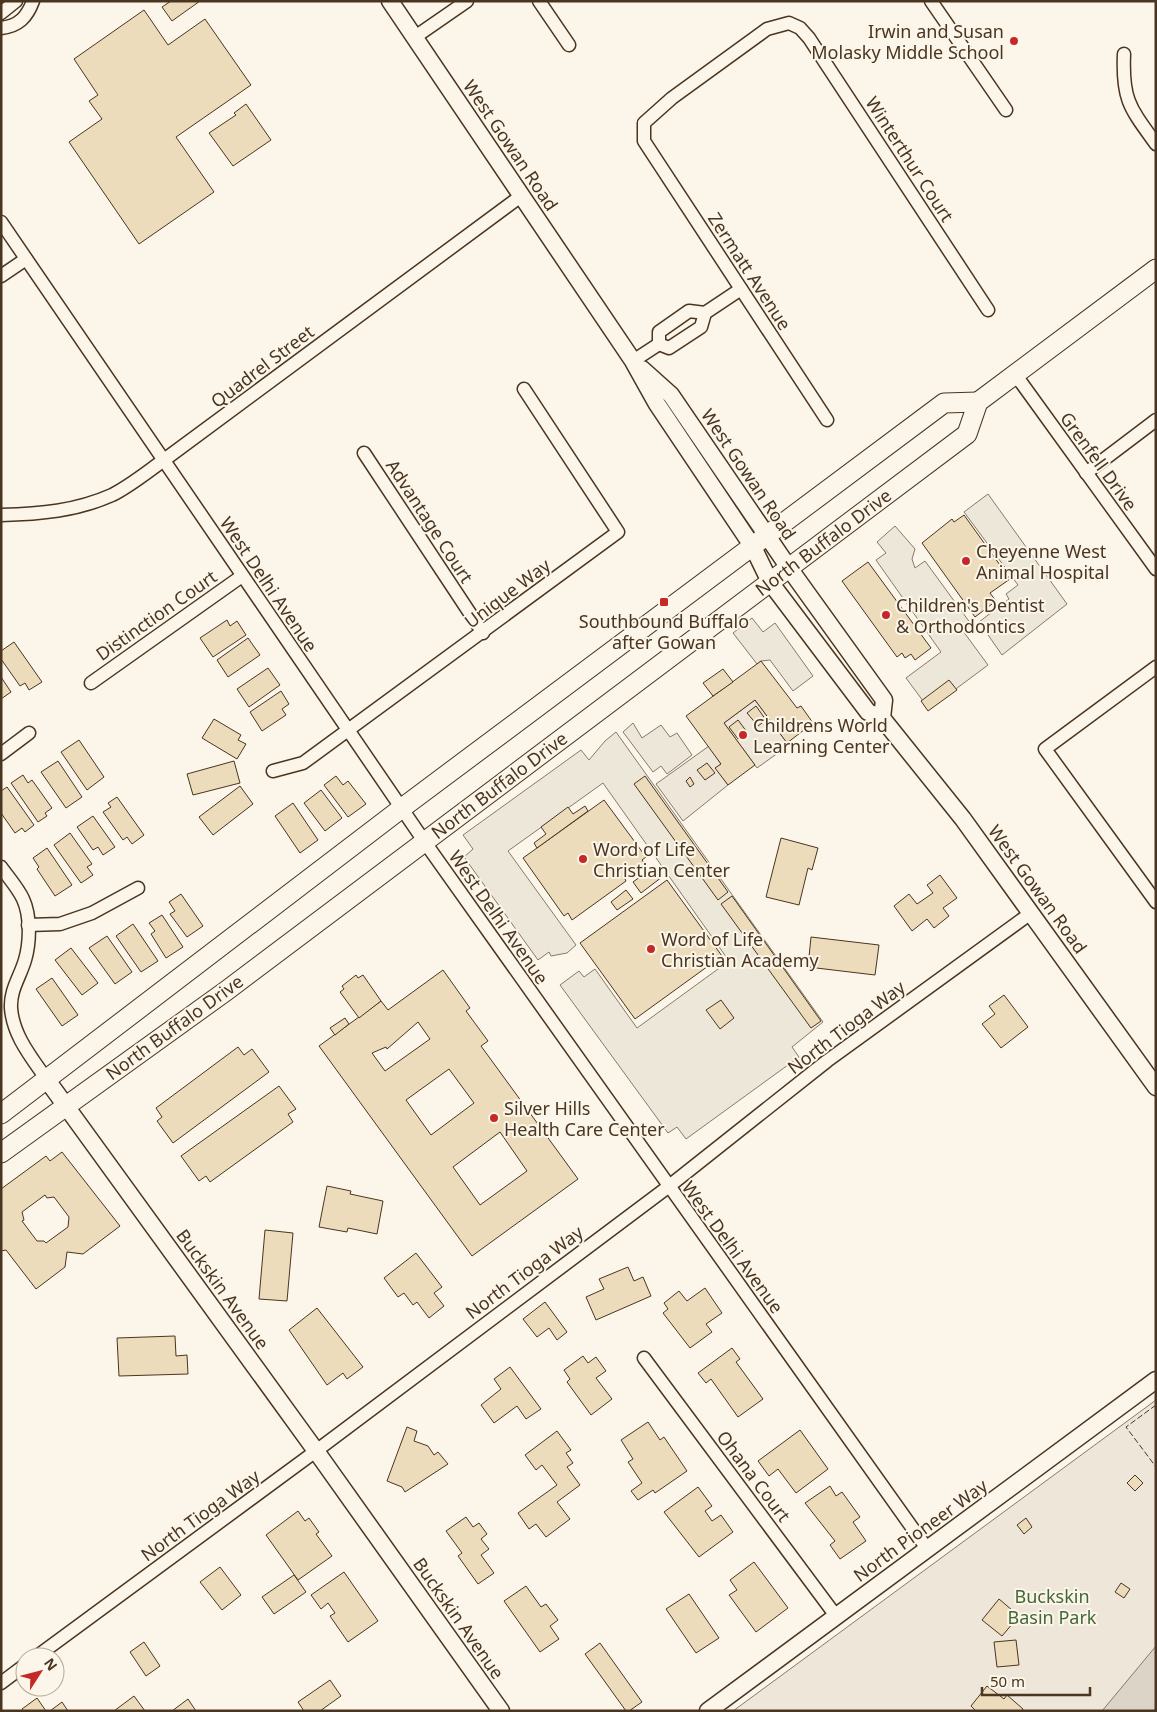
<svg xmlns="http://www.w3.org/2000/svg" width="1157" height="1712" font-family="'Noto Sans',sans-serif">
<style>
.green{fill:#ede6d9;stroke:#887966}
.parking{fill:#ede7d9;stroke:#887966}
.water{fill:#dcd4c6;stroke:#887966}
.building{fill:#ecdcbc;stroke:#4a3520;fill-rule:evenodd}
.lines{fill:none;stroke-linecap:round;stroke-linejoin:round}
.minor-casing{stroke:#4a3520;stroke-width:15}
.tertiary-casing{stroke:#4a3520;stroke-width:19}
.secondary-casing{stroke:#4a3520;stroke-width:21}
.minor{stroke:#fbf6e9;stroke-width:12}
.tertiary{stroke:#fbf6e9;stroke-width:16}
.secondary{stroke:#fbf6e9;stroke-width:19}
.fence{stroke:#4a3520;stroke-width:1;stroke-dasharray:6 2.5;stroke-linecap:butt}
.poi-dot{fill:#c62828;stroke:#fbf6e9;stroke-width:2}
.labels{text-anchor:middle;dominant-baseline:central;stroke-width:4;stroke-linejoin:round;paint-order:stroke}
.poi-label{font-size:18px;fill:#4a3520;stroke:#fbf6e9;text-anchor:start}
.street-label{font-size:18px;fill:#4a3520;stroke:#fbf6e9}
.park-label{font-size:18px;fill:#436837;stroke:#fbf6e9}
</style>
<rect width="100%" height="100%" fill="#fbf6e9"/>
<g class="green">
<polygon points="755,700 789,745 757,768 724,723"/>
<polygon points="709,746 721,764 716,768 728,785 683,821 656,784"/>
<polygon points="1156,1400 1156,1711 733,1711"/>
</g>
<g class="parking">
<polygon points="988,494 1067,604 1002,655 979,622 1009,599 1006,594 1018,585 964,512"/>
<polygon points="895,526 915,549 912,559 915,568 925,561 971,624 963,631 988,665 929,709 906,678 941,652 876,560 886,553 877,542"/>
<polygon points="752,618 763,632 775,623 813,676 793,691 770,660 761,661 757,664 733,633"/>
<polygon points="633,723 642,738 661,725 670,737 677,733 692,755 667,774 661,766 653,772 623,732"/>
<polygon points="616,732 823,1022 792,1047 799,1057 686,1139 677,1127 668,1133 560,985 579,971 584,977 595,969 637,1028 729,961 603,783 508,851 576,945 567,953 551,956 549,952 538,960 464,857 473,849 463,835 581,750 589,760 605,741"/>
</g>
<polygon class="water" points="1156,1646 1156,1711 1102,1711"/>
<g class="building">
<polygon points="171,1 200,1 172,21 162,7"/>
<polygon points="144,10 168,45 205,19 251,85 176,137 214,192 139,244 69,142 102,119 89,101 98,95 74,59"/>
<polygon points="246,104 271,140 233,166 209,133 236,115 234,113"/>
<polygon points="964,515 1010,579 990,593 996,601 975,617 922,543 952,519 954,522"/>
<polygon points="868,562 931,648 915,660 911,654 905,658 902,653 897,657 842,581"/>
<polygon points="227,620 230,626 237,621 246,635 213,657 200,638"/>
<polygon points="248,638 260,655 228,677 217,660"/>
<polygon points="14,642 42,682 29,690 25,683 20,686 1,659 1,651"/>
<polygon points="761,661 797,708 801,706 813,723 787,743 755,700 724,723 755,765 728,785 715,768 721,764 686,716"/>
<polygon points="268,668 280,685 249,707 237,689"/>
<polygon points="723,669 733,682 713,696 703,683"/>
<polygon points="1,677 11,692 1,699"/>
<polygon points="949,680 957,690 928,711 921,701"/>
<polygon points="281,691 289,704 282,709 286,715 262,731 250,712"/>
<polygon points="756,706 766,720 758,726 747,713"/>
<polygon points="214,719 241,735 238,740 246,744 237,759 202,738"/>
<polygon points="738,720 747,732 738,739 729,727"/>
<polygon points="79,740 104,777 87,790 61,752"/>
<polygon points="58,761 82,797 66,808 41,772"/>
<polygon points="234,761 240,783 193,795 187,774"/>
<polygon points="707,763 715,773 705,780 697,770"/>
<polygon points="23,775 28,783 32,780 52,808 45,813 47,816 38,822 11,783"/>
<polygon points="336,776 343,785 348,781 366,804 348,817 324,785"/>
<polygon points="645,776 728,892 718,900 634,784"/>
<polygon points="690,777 694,784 690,787 686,781"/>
<polygon points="240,786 253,804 213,835 199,817"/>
<polygon points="7,787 34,825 25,832 22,828 15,833 1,813 1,791"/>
<polygon points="321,790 342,818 325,831 304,803"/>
<polygon points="117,797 144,835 132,844 127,837 123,840 103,812 111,807 108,803"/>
<polygon points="604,800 646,857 642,860 645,864 625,879 626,881 572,920 568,913 564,916 523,858"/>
<polygon points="293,803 318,840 300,853 275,816"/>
<polygon points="585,806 588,811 537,848 534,843 546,834 541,827 568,807 573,814"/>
<polygon points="93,816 115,847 103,855 98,847 93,850 77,827"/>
<polygon points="70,833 92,864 87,867 93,875 81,883 54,845"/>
<polygon points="781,838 818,848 812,870 808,868 799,905 766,897"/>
<polygon points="47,848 72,885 55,896 37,869 39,867 33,858"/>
<polygon points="655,866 662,877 641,893 633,882"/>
<polygon points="940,875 957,898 943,908 949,916 934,928 927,919 912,931 894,906 909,894 917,904 933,893 927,885"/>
<polygon points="667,880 722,956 635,1019 580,943"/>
<polygon points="626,890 633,899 617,910 611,902"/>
<polygon points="181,894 203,926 187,937 170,914 175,911 169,902"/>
<polygon points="732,896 821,1021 811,1028 721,904"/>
<polygon points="162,915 183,947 166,958 151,934 155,931 149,923"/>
<polygon points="133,924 158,961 141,972 116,936"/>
<polygon points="107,936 132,972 115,984 89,948"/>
<polygon points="811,937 879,945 875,975 808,967"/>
<polygon points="71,948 98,983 82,995 55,960"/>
<path d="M443,970L470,1008L466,1011L488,1041L481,1046L578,1179L472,1256L319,1046L381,1001L388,1010ZM418,1022L430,1039L385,1071L372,1053L386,1047L387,1049ZM449,1069L474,1103L431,1135L406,1100ZM500,1132L527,1171L480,1205L453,1167Z"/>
<polygon points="356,975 358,978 363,975 381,1001 359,1018 340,992 344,989 342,986"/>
<polygon points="52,978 78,1015 62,1026 36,989"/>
<polygon points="1004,995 1028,1027 1001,1048 982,1024 995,1014 989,1006"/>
<polygon points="721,1000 734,1018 720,1029 706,1010"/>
<polygon points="345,1018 349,1024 335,1035 330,1028"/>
<polygon points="238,1047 244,1055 252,1049 269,1072 173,1143 157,1121 162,1117 156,1108"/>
<polygon points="279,1086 296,1109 288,1114 293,1122 210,1182 206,1176 199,1181 181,1156"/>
<path d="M62,1152L120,1226L83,1254L67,1252L65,1267L36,1289L6,1250L1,1251V1189L46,1156L50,1161ZM45,1195L47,1198L54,1197L69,1217L68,1227L46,1243L44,1241H37L22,1221L24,1220L22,1212Z"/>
<polygon points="327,1186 351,1191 350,1194 383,1201 377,1234 348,1228 347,1232 319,1227"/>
<polygon points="265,1230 293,1233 287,1301 259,1299"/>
<polygon points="416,1253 442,1287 434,1293 444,1306 429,1318 417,1302 413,1305 404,1293 398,1297 384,1278"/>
<polygon points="628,1267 634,1281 643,1277 651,1296 596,1320 586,1297 604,1289 599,1279"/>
<polygon points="705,1288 722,1313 706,1324 712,1332 690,1348 663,1313 668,1309 664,1303 679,1291 687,1301"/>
<polygon points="545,1302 567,1332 557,1340 549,1328 537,1337 523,1319"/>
<polygon points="317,1308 363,1367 347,1379 343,1373 327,1385 289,1330"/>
<polygon points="175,1336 176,1356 187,1355 188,1374 119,1376 117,1338"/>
<polygon points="732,1348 740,1359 736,1362 763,1399 738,1417 711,1379 706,1383 698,1373"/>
<polygon points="583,1356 588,1363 596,1357 606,1371 596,1378 612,1399 591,1415 567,1382 570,1379 564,1370"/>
<polygon points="510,1367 541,1409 526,1419 517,1406 494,1423 481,1405 501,1389 494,1379"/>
<polygon points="648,1422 660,1440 664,1437 687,1471 655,1493 653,1490 638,1500 631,1491 642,1483 628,1462 633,1459 621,1440"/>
<polygon points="407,1427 417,1431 414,1441 428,1446 434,1455 438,1452 448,1464 405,1492 402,1487 387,1481"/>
<polygon points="800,1430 828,1469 796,1493 778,1469 769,1476 758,1461"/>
<polygon points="557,1431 571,1450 566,1453 573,1463 567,1467 580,1485 557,1502 570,1519 546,1537 536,1524 529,1529 518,1513 557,1485 542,1465 536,1470 525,1455"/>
<polygon points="1135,1475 1143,1483 1135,1491 1127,1483"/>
<polygon points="830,1486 836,1496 842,1492 860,1517 853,1522 866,1541 840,1559 830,1545 835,1541 805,1503"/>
<polygon points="698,1487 712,1506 705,1511 712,1521 721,1515 733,1532 699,1557 664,1512"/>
<polygon points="298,1511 305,1521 309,1518 319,1532 316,1534 332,1556 298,1580 266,1535"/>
<polygon points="466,1517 473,1527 479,1523 487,1534 481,1539 489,1549 481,1555 494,1573 478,1584 458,1556 462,1553 446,1531"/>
<polygon points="1026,1518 1032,1527 1024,1534 1017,1525"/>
<polygon points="754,1562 788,1608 756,1632 729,1595 737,1590 730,1580"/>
<polygon points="220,1567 241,1595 222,1610 200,1582"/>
<polygon points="344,1572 378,1621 348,1642 330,1616 335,1613 328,1603 321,1609 311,1595"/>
<polygon points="294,1575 306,1592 274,1614 262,1597"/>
<polygon points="1121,1583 1130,1589 1124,1598 1115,1592"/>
<polygon points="526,1586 541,1607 546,1604 558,1620 550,1626 559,1639 540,1652 504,1601"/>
<polygon points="689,1594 719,1638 696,1653 666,1609"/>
<polygon points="999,1599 1019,1616 1002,1636 982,1620"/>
<polygon points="1016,1640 1019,1665 997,1667 994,1642"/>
<polygon points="144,1642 160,1666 146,1676 130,1652"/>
<polygon points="600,1643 642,1702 629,1711 626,1711 585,1654"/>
<polygon points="330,1680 341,1696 320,1711 304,1711 298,1702"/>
<polygon points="987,1686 1004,1699 1007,1695 1023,1709 1022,1711 976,1711 971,1706"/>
<polygon points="134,1696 145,1711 114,1711"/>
<polygon points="37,1698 46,1711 23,1711 22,1709"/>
<polygon points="188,1699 196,1711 172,1711"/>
<polygon points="62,1702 68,1711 50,1711"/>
</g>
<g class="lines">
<g class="minor-casing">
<g id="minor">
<polyline points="539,1 569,45"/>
<polyline points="931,1 1006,110"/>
<polyline points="1,13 16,1"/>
<path d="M1,28C19,26 27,17 33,1"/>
<polyline points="415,37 467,1"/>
<path d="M1124,54C1122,100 1130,108 1156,144"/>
<polyline points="1,222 424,841 928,1550"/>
<polyline points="1,276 26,259"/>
<polyline points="659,344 669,348 701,327 705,313 741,289"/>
<polyline points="659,344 659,332 689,311 705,313"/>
<polyline points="633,361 659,344"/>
<polyline points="1015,374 1156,569"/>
<polyline points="827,420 644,141 644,123 672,98 767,29 789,23 800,28 809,38 988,310"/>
<polyline points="364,453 483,633"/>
<polyline points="1086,473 1156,420"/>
<path d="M1,515C40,514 76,511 112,495C130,486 147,472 164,460L521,196"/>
<polyline points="1156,667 1045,749 1156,902"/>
<polyline points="91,683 242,576"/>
<polyline points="1,754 29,733"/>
<polyline points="273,771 303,763 618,532 524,389"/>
<path d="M1,867C8,877 18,888 23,899C31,916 30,943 25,960C20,977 10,990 11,1008C13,1036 32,1058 47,1080"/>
<polyline points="28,925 60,924 92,913 138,888"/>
<polyline points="644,1358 836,1616"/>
<polyline points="36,1657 316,1451 668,1187 827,1061 1031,913"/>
<polyline points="1,1683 25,1665"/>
</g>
</g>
<g class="tertiary-casing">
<g id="tertiary">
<polyline points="390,1 633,361 657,404 753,547 770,582 868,712 882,718 963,819 1156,1087"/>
<polyline points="642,369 671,395 789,568 884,700 882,718"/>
<polyline points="47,1080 316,1451 501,1711"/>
<polyline points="708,1711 1156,1380"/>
</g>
</g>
<g class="secondary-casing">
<g id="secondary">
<polyline points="1,1114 402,808 944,403 978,402"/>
<polyline points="1,1153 226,991 967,434 978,402 1156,269"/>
</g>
</g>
<use href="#minor" class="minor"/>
<use href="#tertiary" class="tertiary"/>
<use href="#secondary" class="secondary"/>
<polyline class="fence" points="1156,1405 1126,1427 1156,1467"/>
</g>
<g class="poi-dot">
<circle cx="1014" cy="41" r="5"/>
<circle cx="966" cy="561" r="5"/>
<rect x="659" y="597" width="10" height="10" rx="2.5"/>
<circle cx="886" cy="615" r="5"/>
<circle cx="743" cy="735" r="5"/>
<circle cx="583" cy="859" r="5"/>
<circle cx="651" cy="949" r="5"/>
<circle cx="494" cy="1118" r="5"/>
</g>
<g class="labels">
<g class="poi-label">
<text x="1004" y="31" text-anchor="end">Irwin and Susan<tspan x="1004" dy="21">Molasky Middle School</tspan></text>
<text x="976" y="551">Cheyenne West<tspan x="976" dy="21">Animal Hospital</tspan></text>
<text x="896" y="605">Children's Dentist<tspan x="896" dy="21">&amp; Orthodontics</tspan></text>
<text x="664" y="621" text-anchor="middle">Southbound Buffalo<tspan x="664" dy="21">after Gowan</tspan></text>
<text x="753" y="725">Childrens World<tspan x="753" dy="21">Learning Center</tspan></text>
<text x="593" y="849">Word of Life<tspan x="593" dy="21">Christian Center</tspan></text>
<text x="661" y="939">Word of Life<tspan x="661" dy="21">Christian Academy</tspan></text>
<text x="504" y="1108">Silver Hills<tspan x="504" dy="21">Health Care Center</tspan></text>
</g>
<g class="street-label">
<text transform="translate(511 145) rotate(56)">West Gowan Road</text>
<text transform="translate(910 159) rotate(57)">Winterthur Court</text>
<text transform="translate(750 271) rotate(57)">Zermatt Avenue</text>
<text transform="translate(262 366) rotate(-37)">Quadrel Street</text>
<text transform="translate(1099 461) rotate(54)">Grenfell Drive</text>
<text transform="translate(749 474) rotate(56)">West Gowan Road</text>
<text transform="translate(430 521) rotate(57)">Advantage Court</text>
<text transform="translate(823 542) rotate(-37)">North Buffalo Drive</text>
<text transform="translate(269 584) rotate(56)">West Delhi Avenue</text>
<text transform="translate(507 593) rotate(-37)">Unique Way</text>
<text transform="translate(156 615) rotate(-35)">Distinction Court</text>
<text transform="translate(499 785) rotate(-37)">North Buffalo Drive</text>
<text transform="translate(1038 889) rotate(54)">West Gowan Road</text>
<text transform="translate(499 917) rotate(55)">West Delhi Avenue</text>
<text transform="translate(174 1027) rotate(-36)">North Buffalo Drive</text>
<text transform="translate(846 1027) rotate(-37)">North Tioga Way</text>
<text transform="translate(733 1247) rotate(54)">West Delhi Avenue</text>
<text transform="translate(524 1272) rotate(-37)">North Tioga Way</text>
<text transform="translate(223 1289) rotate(54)">Buckskin Avenue</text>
<text transform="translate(754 1476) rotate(53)">Ohana Court</text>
<text transform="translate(200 1515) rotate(-36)">North Tioga Way</text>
<text transform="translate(920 1530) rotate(-36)">North Pioneer Way</text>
<text transform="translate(459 1618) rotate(55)">Buckskin Avenue</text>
</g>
<g class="park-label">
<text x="1052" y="1596">Buckskin<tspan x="1052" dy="21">Basin Park</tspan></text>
</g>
</g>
<rect width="1157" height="1712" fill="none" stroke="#4a3520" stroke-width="5"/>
<g transform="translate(40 1672) rotate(54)"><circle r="24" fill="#fbf6e9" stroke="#b4a999"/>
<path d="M0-4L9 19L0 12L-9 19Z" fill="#c62828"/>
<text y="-8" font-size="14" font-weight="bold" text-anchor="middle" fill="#4a3520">N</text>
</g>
<path d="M982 1687v8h108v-8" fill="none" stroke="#4a3520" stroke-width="2.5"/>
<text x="990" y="1687" font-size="15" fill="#4a3520" stroke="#fbf6e9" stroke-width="4" paint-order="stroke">50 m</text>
</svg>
